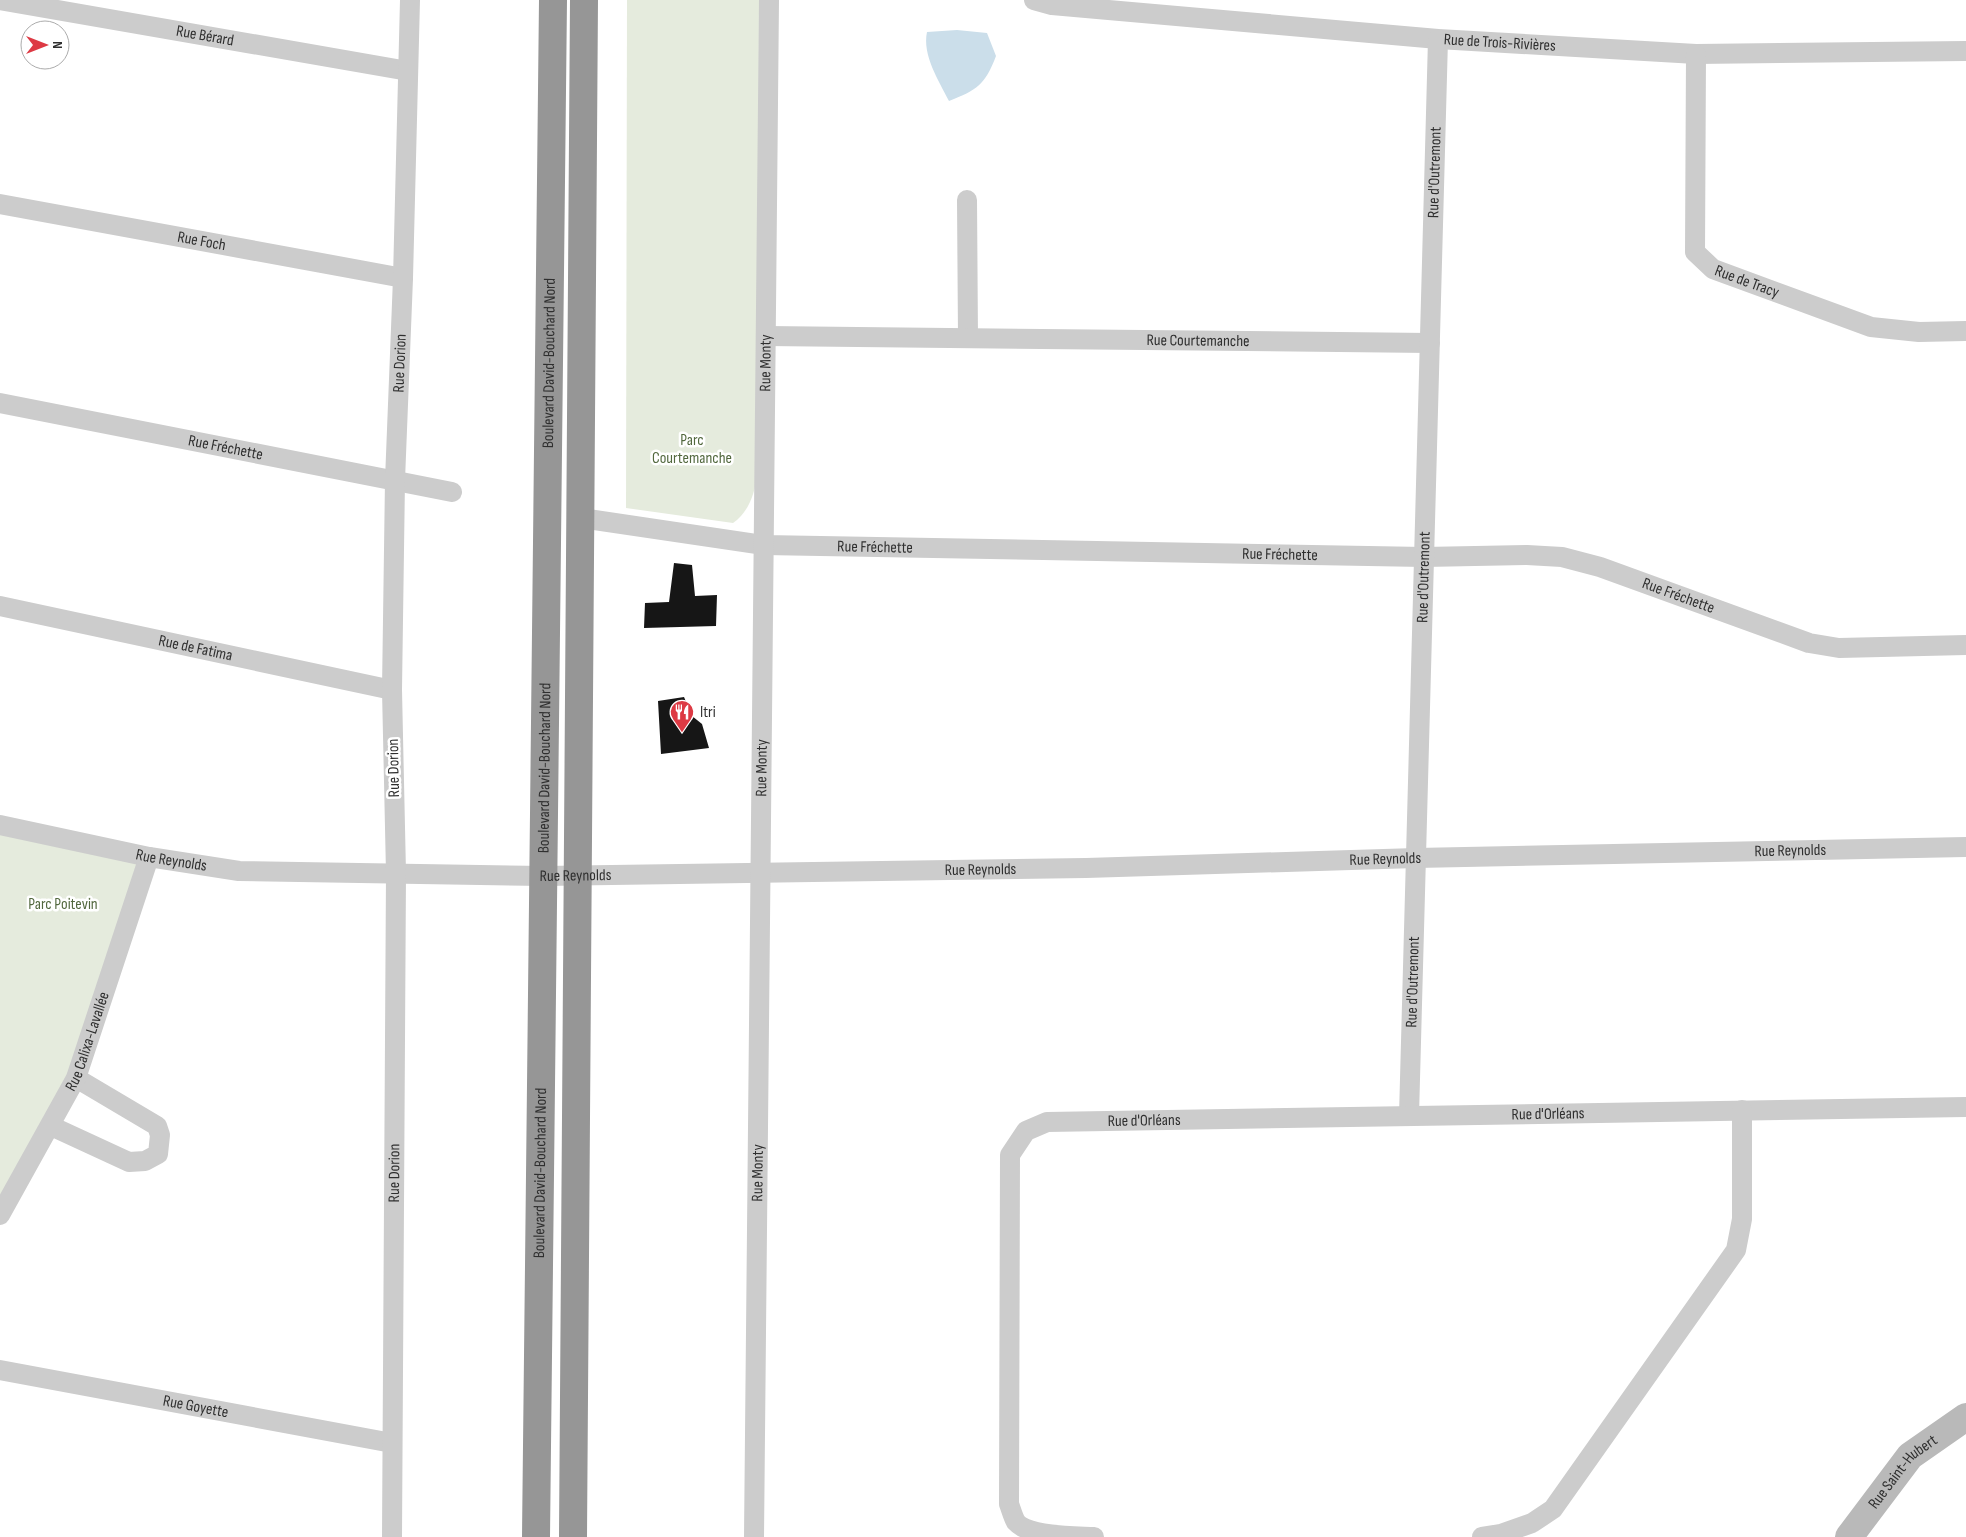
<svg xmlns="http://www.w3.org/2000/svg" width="1966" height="1537" font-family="'Sofia Sans Condensed',sans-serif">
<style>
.green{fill:#e5ebdd}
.water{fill:#cbdeea}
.building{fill:#161616}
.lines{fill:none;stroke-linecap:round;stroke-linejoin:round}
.street{stroke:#ccc;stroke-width:20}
.secondary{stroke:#b9b9b9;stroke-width:28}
.highway{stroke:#969696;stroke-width:28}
.labels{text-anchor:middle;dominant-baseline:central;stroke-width:5;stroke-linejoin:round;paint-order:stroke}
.street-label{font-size:16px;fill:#2f2f2f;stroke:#fff}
.park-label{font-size:16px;fill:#52683e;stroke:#fff}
.poi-label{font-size:16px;fill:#2f2f2f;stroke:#fff;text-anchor:start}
</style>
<rect width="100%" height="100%" fill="#fff"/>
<g class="green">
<path d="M627,0H759L758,474C754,493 750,511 733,523L626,508Z"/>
<polygon points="0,828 147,856 51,1126 0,1224"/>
</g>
<path class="water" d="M957,30L987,33L996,56C985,85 977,90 949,101C939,81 922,55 927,32Z"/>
<g class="building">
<polygon points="674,563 692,565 695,596 717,595 716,626 644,628 645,603 669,602"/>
<polygon points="684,697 692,716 702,724 709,748 661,754 658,701"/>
</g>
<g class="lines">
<g class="street">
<path id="s1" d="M0,0L408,71"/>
<path id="s2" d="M1034,0L1052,5L1438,39L1696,54L1966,51"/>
<path id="s3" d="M1696,54L1695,252L1713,269L1871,327L1919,332L1966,331"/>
<polyline points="967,200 968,338"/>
<path id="s4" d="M0,204L403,278"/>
<path id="s5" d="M766,336L1430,343"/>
<path id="s6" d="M0,403L452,492"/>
<path id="s7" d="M581,518L764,545L1424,557L1527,555L1562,557L1600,567L1809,643L1839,648L1966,645"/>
<path id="s8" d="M0,606L392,690"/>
<path id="s9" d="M0,825L149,857L239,871L544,876L1086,868L1416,858L1966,847"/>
<path id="s10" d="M1409,1116L1438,39"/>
<polyline points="51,1126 129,1162 145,1161 158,1154 160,1135 157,1126 76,1078"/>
<path id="s11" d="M0,1215L76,1078L149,857"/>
<path id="s12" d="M0,1370L392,1443"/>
<path id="s13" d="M392,1537L396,873L392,690L395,480L403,278L410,0"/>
<path id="s14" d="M754,1537L769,0"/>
<path id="s15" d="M1094,1537C1075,1536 1029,1537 1016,1522C1013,1517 1011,1509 1009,1504L1010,1155L1026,1131L1047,1122L1966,1107"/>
<polyline points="1482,1537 1501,1534 1532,1523 1553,1509 1736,1250 1742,1219 1742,1110"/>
</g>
<path class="secondary" id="s16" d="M1849,1537L1910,1456L1966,1417"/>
<g class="highway">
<path id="s17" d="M536,1537L553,0"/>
<polyline points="573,1537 584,0"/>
</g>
</g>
<defs>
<g id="restaurant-pin" transform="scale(1.25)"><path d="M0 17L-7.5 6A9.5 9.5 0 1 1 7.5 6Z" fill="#dd3a44" stroke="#fff"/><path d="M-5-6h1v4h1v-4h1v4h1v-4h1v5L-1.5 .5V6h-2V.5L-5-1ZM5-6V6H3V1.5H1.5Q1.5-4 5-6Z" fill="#fff"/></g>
</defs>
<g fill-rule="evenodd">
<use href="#restaurant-pin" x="682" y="712"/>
</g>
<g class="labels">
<g class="street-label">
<text stroke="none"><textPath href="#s1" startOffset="208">Rue Bérard</textPath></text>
<text stroke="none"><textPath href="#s2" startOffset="468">Rue de Trois-Rivières</textPath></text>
<text stroke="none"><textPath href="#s10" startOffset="944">Rue d'Outremont</textPath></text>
<text stroke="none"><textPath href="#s4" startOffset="205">Rue Foch</textPath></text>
<text stroke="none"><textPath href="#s3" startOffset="259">Rue de Tracy</textPath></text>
<text stroke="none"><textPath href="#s5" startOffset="432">Rue Courtemanche</textPath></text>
<text stroke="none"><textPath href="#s13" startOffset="1174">Rue Dorion</textPath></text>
<text stroke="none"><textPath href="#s17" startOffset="1174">Boulevard David-Bouchard Nord</textPath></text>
<text stroke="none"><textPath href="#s14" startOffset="1174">Rue Monty</textPath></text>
<text stroke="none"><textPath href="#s6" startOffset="230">Rue Fréchette</textPath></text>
<text stroke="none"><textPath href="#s7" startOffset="296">Rue Fréchette</textPath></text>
<text stroke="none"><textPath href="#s7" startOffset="701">Rue Fréchette</textPath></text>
<text stroke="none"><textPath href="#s10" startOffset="539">Rue d'Outremont</textPath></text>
<text stroke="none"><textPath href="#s7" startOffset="1106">Rue Fréchette</textPath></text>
<text stroke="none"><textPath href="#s8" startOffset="200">Rue de Fatima</textPath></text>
<text transform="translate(394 768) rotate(-91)">Rue Dorion</text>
<text stroke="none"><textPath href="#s14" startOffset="769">Rue Monty</textPath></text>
<text stroke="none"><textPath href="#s17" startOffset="769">Boulevard David-Bouchard Nord</textPath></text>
<text stroke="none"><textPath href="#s9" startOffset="1795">Rue Reynolds</textPath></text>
<text stroke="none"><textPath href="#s9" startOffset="1390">Rue Reynolds</textPath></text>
<text stroke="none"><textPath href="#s9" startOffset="175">Rue Reynolds</textPath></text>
<text stroke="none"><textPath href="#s9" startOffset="985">Rue Reynolds</textPath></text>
<text stroke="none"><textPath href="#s9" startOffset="580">Rue Reynolds</textPath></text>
<text stroke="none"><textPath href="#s10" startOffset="134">Rue d'Outremont</textPath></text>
<text stroke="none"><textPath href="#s11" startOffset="195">Rue Calixa-Lavallée</textPath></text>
<text stroke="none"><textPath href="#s15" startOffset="1002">Rue d'Orléans</textPath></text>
<text stroke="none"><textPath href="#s15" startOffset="598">Rue d'Orléans</textPath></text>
<text stroke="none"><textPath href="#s13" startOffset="364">Rue Dorion</textPath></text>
<text stroke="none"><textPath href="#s17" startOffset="364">Boulevard David-Bouchard Nord</textPath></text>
<text stroke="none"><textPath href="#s14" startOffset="364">Rue Monty</textPath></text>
<text stroke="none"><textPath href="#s12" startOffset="199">Rue Goyette</textPath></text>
<text stroke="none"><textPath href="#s16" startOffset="85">Rue Saint-Hubert</textPath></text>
</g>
<g class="park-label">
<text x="692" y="440">Parc<tspan x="692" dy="18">Courtemanche</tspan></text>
<text x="63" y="904">Parc Poitevin</text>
</g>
<g class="poi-label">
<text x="700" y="712">Itri</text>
</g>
</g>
<g transform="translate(45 45) rotate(90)"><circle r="24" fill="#ffffff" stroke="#acacac"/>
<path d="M0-4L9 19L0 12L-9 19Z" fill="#dd3a44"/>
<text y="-8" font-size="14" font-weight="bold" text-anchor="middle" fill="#2f2f2f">N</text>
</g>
</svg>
